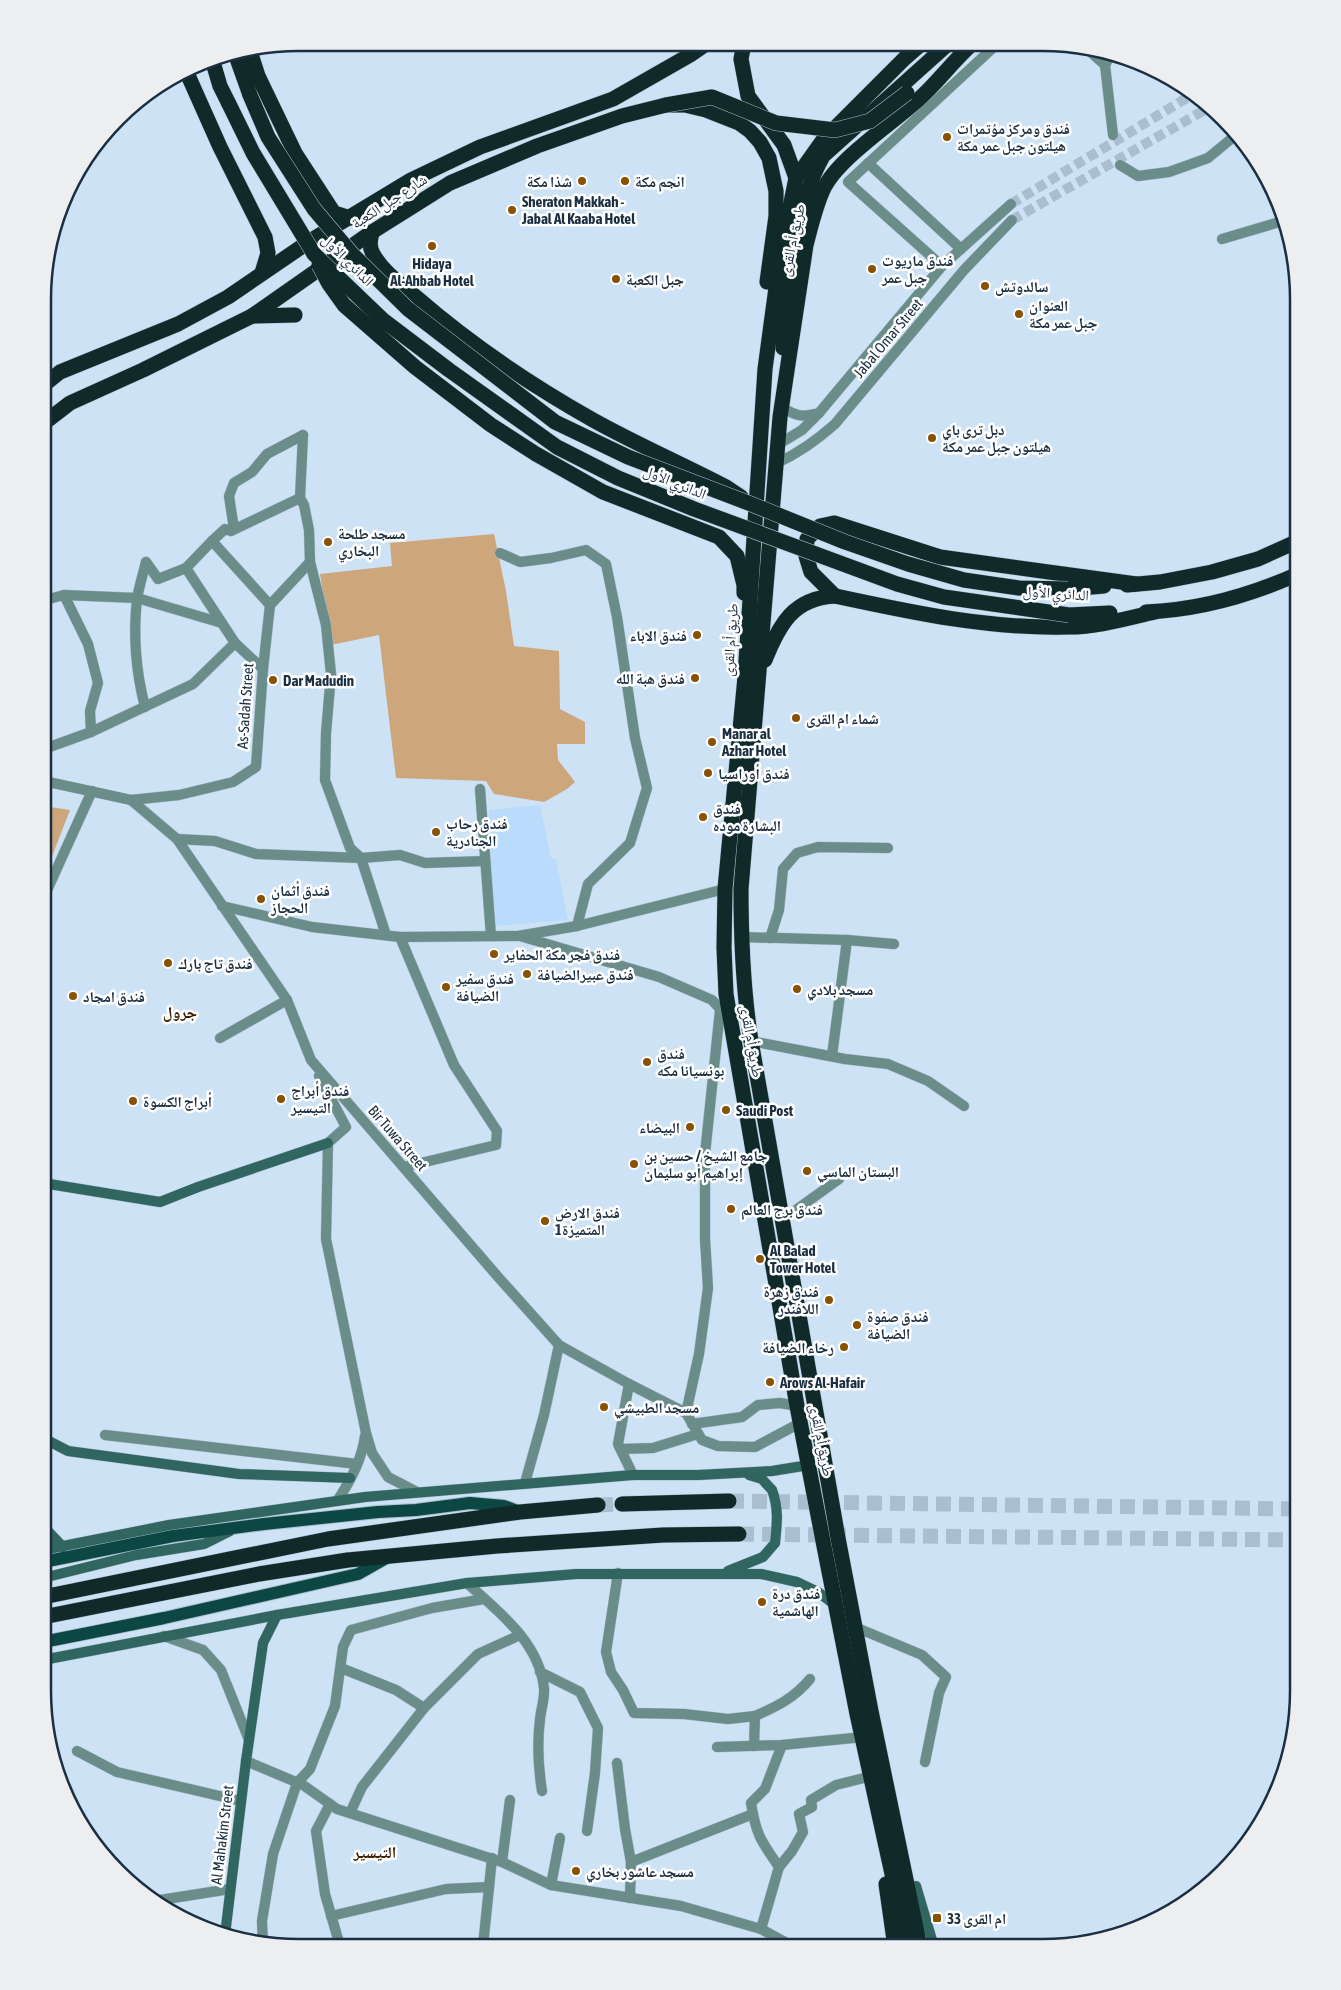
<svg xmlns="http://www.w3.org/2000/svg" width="1341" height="1990" font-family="'Asap Condensed','Noto Naskh Arabic',sans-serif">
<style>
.built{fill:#badbfb}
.grass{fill:#cda67c}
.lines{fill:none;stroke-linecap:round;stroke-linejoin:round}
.street-tunnel{stroke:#aabed1;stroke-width:10;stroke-dasharray:10 5;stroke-linecap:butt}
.highway-tunnel{stroke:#aabed1;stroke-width:15;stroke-dasharray:15 8;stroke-linecap:butt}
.street-casing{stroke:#aabed1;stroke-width:11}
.secondary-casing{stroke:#aabed1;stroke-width:11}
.primary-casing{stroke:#aabed1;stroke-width:14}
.highway-casing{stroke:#aabed1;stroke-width:16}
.street{stroke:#6b8d89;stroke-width:10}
.secondary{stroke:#306560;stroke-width:10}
.primary{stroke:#0d4743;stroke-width:12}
.highway{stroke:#0f2a28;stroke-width:15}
.secondary-bridge-casing{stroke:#aabed1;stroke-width:11;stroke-linecap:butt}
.highway-bridge-casing{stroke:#aabed1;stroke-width:16;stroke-linecap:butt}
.secondary-bridge{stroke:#306560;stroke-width:10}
.highway-bridge{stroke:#0f2a28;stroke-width:15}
.poi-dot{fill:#885200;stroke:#fff;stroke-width:2}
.labels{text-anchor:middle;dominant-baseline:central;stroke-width:5;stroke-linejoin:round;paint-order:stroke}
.poi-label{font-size:15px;font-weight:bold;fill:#1c2f42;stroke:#fff;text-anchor:start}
.street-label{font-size:15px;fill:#1c2f42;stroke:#fff}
.neighbourhood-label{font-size:16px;font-weight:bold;fill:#3d2302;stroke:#fff}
.rim{fill:none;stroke:#1c2f42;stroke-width:2.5}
</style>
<rect width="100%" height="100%" fill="#cee2f5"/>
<polygon class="built" points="540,805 551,858 556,859 568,920 496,926 491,868 489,810"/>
<g class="grass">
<polygon points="494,534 506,591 514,646 559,651 560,709 585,722 585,744 557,744 558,760 575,782 567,789 544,802 494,794 486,781 396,778 379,635 331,645 320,574 392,566 390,543"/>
<polygon points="44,806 70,810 44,877"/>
</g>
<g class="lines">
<g class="street-tunnel">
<polyline points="1011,204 1195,93"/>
<polyline points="1012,220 1210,107"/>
</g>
<g class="highway-tunnel">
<polyline points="729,1501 1298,1509"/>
<polyline points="598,1505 622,1504"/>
<polyline points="739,1534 1298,1540"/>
</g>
<g class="street-casing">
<g id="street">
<polyline points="1086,48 1105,65 1111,54"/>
<polyline points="1105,65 1113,135"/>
<polyline points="868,163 961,249"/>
<polyline points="1120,165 1138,176 1169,172 1208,158 1237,134"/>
<polyline points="1222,239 1283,221"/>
<polyline points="942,266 848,182 996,45"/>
<path d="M783,408C798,417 802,417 819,413L942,266L1011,204"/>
<polyline points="303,435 300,498 304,505 309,530 310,562 326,625 331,674 326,733 325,780 350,848 361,858 386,935"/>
<polyline points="779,444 802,430 819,413"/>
<path d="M777,463C799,453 817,440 835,424L964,270L1012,220"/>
<polyline points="234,529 229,496 234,483 252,472 267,454 303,435"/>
<polyline points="212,541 186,568 235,643"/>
<polyline points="500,553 520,562 551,558 586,550 606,564 617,617 635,738 647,788 630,843 588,884 577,926"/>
<polyline points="146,562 158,579 186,568"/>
<polyline points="45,600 64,595 137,598 222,623"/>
<polyline points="270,605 212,541 225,529 231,531 300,498"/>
<path d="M145,707C136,672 133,635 137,599C139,587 143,574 146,562"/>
<polyline points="91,732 193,684 235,643 263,669"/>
<polyline points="44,749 91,732 90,711 98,683 88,644 64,595"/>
<polyline points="44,781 131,800 177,839 287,1000 311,1060 499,1278 559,1345 544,1415 525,1483"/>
<polyline points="480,789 491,936"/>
<polyline points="131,800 179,795 233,782 256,767 263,669 270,605 310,562"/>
<polyline points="177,839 215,841 256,854 361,858 400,855 425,863 485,861"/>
<polyline points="44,897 92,791"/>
<polyline points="222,906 312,927 400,937 518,936 577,926 725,889"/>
<polyline points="520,936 659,977 712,1000 724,1013"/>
<polyline points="400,937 454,1065 497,1131 496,1145 404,1167"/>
<polyline points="741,937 847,940 894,944"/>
<polyline points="770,938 779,910 783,869 797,853 818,847 888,848"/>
<polyline points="720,1010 705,1154 705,1239 708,1288 699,1354 686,1413 702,1440 718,1446 755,1447 800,1423"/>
<polyline points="220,1038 287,1000"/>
<polyline points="751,1041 845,1059 888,1064 928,1081 964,1106"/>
<polyline points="832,1056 847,940"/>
<polyline points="319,1076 346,1127 328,1143 326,1239 366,1433 372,1453 388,1477 417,1492"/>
<polyline points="782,1220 839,1179"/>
<polyline points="559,1345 629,1384 618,1444 633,1475"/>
<polyline points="629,1384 686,1413"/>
<polyline points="692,1424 742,1417 758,1405 780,1403 797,1406"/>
<polyline points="105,1435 357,1464"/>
<polyline points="621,1449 653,1448 698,1434"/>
<path d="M337,1501C350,1482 362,1459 365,1436"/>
<polyline points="618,1573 606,1652 611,1672 623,1690 634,1713 684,1714 728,1719 755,1716 754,1746"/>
<path d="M467,1583C499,1612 539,1642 544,1688C545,1698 541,1709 540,1719C537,1743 538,1766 542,1791"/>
<polyline points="855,1627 922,1655 946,1677 939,1693 925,1762"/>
<polyline points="164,1636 203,1650 221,1670 249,1740"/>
<polyline points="341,1668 396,1690 424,1708"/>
<polyline points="540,1672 580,1692 598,1728 595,1773 587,1831"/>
<path d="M755,1716C778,1706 794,1698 810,1679"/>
<polyline points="717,1747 782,1745 863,1737"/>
<polyline points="77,1751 117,1772 241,1801"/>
<polyline points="246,1761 303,1785 337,1809 502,1862 551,1885 681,1906 761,1929 794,1947"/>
<polyline points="617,1763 625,1829 631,1862 630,1898"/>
<polyline points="330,1804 316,1831 325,1894 340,1946"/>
<polyline points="350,1813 362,1787 424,1708 478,1654 520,1635"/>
<polyline points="502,1862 510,1800"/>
<polyline points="631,1862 753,1814"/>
<polyline points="779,1867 792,1851 803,1832 799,1814 812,1807 811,1800 836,1785 872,1776"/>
<polyline points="551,1885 560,1838"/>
<polyline points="154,1901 230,1889"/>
<polyline points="331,1916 446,1889 489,1887"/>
<path d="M761,1929L779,1867C761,1841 756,1835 751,1803L765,1789L782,1745"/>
<polyline points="263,1945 262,1921 273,1854 297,1783 310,1769 335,1706 343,1647 351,1630 432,1608 484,1599"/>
<polyline points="483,1946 492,1858"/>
</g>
</g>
<g class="secondary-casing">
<g id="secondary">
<polyline points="43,1183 160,1202 198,1187 328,1143"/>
<polyline points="43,1438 68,1451 239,1474 350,1478"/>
<polyline points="749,1475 762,1479 772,1490"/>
<polyline points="43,1526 63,1547"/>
<polyline points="43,1550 169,1525 365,1497 633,1475 698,1475 772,1471 809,1465"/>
<polyline points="728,1571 763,1557 775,1543"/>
<polyline points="43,1578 136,1555 204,1544 230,1531"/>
<polyline points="43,1660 277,1615 467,1583 576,1574 761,1574 797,1582 818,1592 835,1605"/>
<polyline points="916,1886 934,1947"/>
<polyline points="225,1935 246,1761 263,1643 277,1615"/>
</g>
</g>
<g class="primary-casing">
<g id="primary">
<polyline points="43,1562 173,1536 264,1524 378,1512 416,1510 470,1503 504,1506 520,1512"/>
<polyline points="43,1642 164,1618 358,1574 388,1557"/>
</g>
</g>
<g class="highway-casing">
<g id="highway">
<polyline points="744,44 741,59 748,96 784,145 796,178"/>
<polyline points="250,51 258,76 295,153 334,213 350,218"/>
<polyline points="235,53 250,95"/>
<polyline points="212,59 220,86 229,104"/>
<polyline points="187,73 220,147 265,237 268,253 262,273"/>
<path d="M372,232C370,241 369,247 373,254C383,272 401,284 416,297C470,344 531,385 593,420C636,444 682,464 726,487L741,497"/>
<polyline points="252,316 295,315"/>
<path d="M783,348C785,291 795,205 823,156L948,44"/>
<polyline points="45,384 60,372 178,324 228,297 310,241 411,180 480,147 613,99 690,55 706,44"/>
<polyline points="44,423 70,403 143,370 252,316 372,232 450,183 537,146 622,116 666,105 685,105 706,110 739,123 750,131 760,142 769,158 776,191 776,216 767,282"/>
<polyline points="536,454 603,492 719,537 737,556 744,585 744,593"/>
<polyline points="1127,585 1160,582 1212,572 1258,559 1298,541"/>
<polyline points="1068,589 1104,586"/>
<polyline points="835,596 811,572 806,556 807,539 820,526 834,523 940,557 1136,584"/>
<path d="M1146,612C1197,610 1251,595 1298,574"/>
<polyline points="1069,615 1110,613"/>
<path d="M765,660C779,625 793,598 835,596C914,613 988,629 1069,627C1098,627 1128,618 1155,612"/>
<polyline points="622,1504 729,1501"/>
<polyline points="43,1597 328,1539 520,1512 598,1505"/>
<polyline points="43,1617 259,1574 348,1560 497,1546 663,1535 739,1534"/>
<polyline points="886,1884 895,1947"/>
<polyline points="908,1947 857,1714 823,1541 797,1406 726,994 724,948 725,889 745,677 765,369 778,273 787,222 796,178 823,140 905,58 921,44"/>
<path d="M920,1947L871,1711L838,1538L751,1041C743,990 741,941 741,889L780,417L806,245C811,226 815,208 823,190C837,159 893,123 919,99C938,82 953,61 972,44"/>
</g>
</g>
<use href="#street" class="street"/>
<use href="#secondary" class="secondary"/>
<use href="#primary" class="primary"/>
<use href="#highway" class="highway"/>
<g class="secondary-bridge-casing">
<path id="secondary-bridge" d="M772,1490C779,1508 777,1524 775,1543"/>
</g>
<g class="highway-bridge-casing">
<g id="highway-bridge">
<polyline points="250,95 268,137 314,209 352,254 408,309 555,422 628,457 751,504 845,542 908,564 964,580 1019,588 1068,589"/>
<polyline points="229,104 253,153 314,254 383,320 449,370 557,447 618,478 694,509 897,584 944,597 1069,615"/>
<polyline points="666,105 712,97 776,123 835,130 870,121 907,93"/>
<polyline points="319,265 329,284 344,305 415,367 491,425 536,454"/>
</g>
</g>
<use href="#secondary-bridge" class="secondary-bridge"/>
<use href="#highway-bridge" class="highway-bridge"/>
</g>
<g class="poi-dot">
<circle cx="947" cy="137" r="5"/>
<circle cx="582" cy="181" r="5"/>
<circle cx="625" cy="181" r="5"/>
<circle cx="512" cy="210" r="5"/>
<circle cx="432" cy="246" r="5"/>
<circle cx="872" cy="269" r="5"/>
<circle cx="616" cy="279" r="5"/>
<circle cx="985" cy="286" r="5"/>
<circle cx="1019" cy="314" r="5"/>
<circle cx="932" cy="438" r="5"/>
<circle cx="328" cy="542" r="5"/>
<circle cx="697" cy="635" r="5"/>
<circle cx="695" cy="678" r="5"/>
<circle cx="273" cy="680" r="5"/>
<circle cx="796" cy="718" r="5"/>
<circle cx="712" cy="742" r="5"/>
<circle cx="708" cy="773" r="5"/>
<circle cx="703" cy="817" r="5"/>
<circle cx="436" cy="832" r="5"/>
<circle cx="261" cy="899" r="5"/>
<circle cx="494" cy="954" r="5"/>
<circle cx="168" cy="963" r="5"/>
<circle cx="527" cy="974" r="5"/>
<circle cx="446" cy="987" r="5"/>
<circle cx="797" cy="989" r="5"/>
<circle cx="73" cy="996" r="5"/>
<circle cx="647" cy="1062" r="5"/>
<circle cx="281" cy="1099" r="5"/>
<circle cx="133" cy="1101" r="5"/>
<circle cx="726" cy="1110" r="5"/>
<circle cx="690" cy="1127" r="5"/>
<circle cx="634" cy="1164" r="5"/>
<circle cx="807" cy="1171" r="5"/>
<circle cx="731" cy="1209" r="5"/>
<circle cx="545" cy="1221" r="5"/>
<circle cx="760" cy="1259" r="5"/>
<circle cx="829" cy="1300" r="5"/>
<circle cx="857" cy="1325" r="5"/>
<circle cx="844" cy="1347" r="5"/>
<circle cx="770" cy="1382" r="5"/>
<circle cx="604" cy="1407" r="5"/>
<circle cx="762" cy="1602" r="5"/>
<circle cx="576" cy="1871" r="5"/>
<rect x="932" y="1913" width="10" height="10" rx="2.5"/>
</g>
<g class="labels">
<g class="poi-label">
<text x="957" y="128">فندق ومركز مؤتمرات<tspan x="957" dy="17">هيلتون جبل عمر مكة</tspan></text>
<text x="572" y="181" text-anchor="end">شذا مكة</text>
<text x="635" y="181">انجم مكة</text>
<text x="522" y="201">Sheraton Makkah -<tspan x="522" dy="17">Jabal Al Kaaba Hotel</tspan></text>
<text x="882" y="260">فندق ماريوت<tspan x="882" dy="17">جبل عمر</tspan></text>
<text x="432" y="263" text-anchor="middle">Hidaya<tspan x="432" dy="17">Al-Ahbab Hotel</tspan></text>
<text x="626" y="279">جبل الكعبة</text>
<text x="995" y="286">سالدوتش</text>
<text x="1029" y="305">العنوان<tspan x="1029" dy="17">جبل عمر مكة</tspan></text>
<text x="942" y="429">دبل ترى باي<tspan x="942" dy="17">هيلتون جبل عمر مكة</tspan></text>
<text x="338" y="533">مسجد طلحة<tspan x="338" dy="17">البخاري</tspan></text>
<text x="687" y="635" text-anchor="end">فندق الاباء</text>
<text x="685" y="678" text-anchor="end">فندق هبة الله</text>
<text x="283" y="680">Dar Madudin</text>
<text x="806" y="718">شماء ام القرى</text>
<text x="722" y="733">Manar al<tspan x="722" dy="17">Azhar Hotel</tspan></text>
<text x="718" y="773">فندق أوراسيا</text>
<text x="713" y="808">فندق<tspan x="713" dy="17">البشارة موده</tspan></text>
<text x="446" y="823">فندق رحاب<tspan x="446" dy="17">الجنادرية</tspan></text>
<text x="271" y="890">فندق أثمان<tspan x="271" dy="17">الحجاز</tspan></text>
<text x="504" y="954">فندق فجر مكة الحفاير</text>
<text x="178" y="963">فندق تاج بارك</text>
<text x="537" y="974">فندق عبيرالضيافة</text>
<text x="456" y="978">فندق سفير<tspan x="456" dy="17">الضيافة</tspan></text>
<text x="807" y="989">مسجد بلادي</text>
<text x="83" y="996">فندق امجاد</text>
<text x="657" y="1053">فندق<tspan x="657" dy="17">بونسيانا مكه</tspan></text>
<text x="291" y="1090">فندق أبراج<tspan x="291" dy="17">التيسير</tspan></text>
<text x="143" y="1101">أبراج الكسوة</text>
<text x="736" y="1110">Saudi Post</text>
<text x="680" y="1127" text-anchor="end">البيضاء</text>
<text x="644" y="1155">جامع الشيخ / حسين بن<tspan x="644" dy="17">إبراهيم أبو سليمان</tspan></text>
<text x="817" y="1171">البستان الماسي</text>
<text x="741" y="1209">فندق برج العالم</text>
<text x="555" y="1212">فندق الارض<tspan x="555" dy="17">المتميزة1</tspan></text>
<text x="770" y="1250">Al Balad<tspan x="770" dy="17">Tower Hotel</tspan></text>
<text x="819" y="1291" text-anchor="end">فندق زهرة<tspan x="819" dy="17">اللافندر</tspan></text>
<text x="867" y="1316">فندق صفوة<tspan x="867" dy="17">الضيافة</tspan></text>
<text x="834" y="1347" text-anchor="end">رخاء الضيافة</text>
<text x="780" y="1382">Arows Al-Hafair</text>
<text x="614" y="1407">مسجد الطبيشي</text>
<text x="772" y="1593">فندق درة<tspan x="772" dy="17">الهاشمية</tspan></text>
<text x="586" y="1871">مسجد عاشور بخاري</text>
<text x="947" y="1918">ام القرى 33</text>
</g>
<g class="street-label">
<text transform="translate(389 201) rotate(-33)">شارع جبل الكعبة</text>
<text transform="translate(792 240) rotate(-78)">طريق أم القرى</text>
<text transform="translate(348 260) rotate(45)">الدائري الأول</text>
<text transform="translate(888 338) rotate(-50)">Jabal Omar Street</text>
<text transform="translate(675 482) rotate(22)">الدائري الأول</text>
<text transform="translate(1056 593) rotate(4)">الدائري الأول</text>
<text transform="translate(730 640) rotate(-86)">طريق أم القرى</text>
<text transform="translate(245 706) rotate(-86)">As-Sadah Street</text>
<text transform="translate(752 1041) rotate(80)">طريق أم القرى</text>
<text transform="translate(398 1138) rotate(49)">Bir Tuwa Street</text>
<text transform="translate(822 1440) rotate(79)">طريق أم القرى</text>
<text transform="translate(222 1835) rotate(-83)">Al Mahakim Street</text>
</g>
<g class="neighbourhood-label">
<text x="180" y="1012">جرول</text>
<text x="375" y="1852">التيسير</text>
</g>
</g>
<path d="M0 0H1341V1990H0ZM299 51H1042A248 248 0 0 1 1290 299V1691A248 248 0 0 1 1042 1939H299A248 248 0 0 1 51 1691V299A248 248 0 0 1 299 51Z" fill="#edeef0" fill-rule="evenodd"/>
<path class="rim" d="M299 51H1042A248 248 0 0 1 1290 299V1691A248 248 0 0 1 1042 1939H299A248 248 0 0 1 51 1691V299A248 248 0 0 1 299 51Z"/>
</svg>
